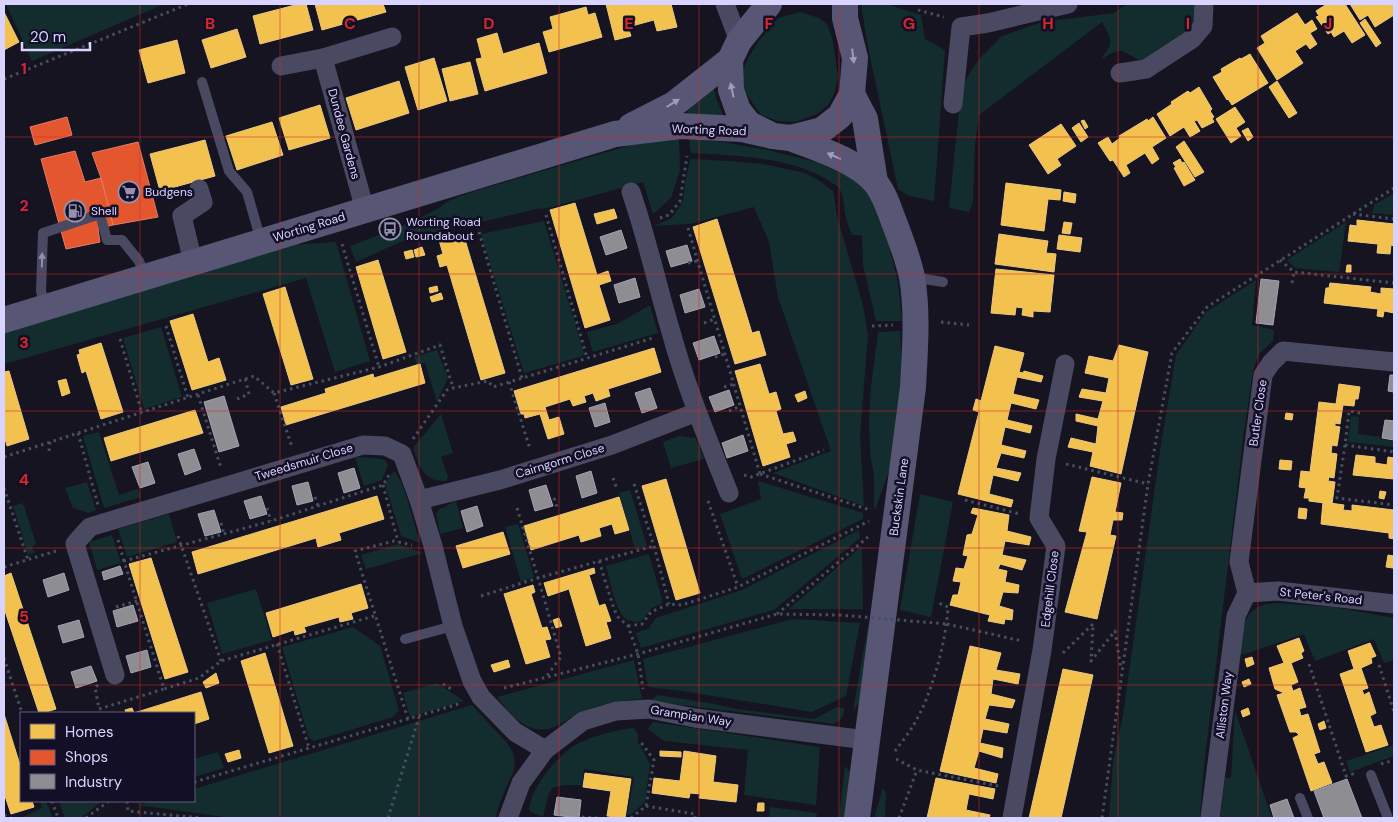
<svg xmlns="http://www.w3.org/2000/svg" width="1398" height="822" font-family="'DM Sans',sans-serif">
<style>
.green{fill:#132c2d}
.homes{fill:#f2c14e;stroke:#eac783}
.shops{fill:#e4572e;stroke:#e17c6d}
.industry{fill:#8d8d92;stroke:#a4a2b3}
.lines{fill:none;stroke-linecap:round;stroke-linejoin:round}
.path{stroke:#44505f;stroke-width:3;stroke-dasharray:2.5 4;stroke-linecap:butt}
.lane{stroke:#4a4962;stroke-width:10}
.street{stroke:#4a4962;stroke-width:19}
.secondary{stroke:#575674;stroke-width:26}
.path-bridge{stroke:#44505f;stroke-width:3;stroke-dasharray:2.5 4;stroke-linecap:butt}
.oneway{fill:#9e9bc0}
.oneway2{fill:#928eb0}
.grid{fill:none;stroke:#d62828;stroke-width:1;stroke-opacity:0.55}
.labels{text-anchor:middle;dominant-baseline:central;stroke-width:5;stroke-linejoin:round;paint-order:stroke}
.street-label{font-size:12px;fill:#d9d4ff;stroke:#130f26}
.poi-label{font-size:12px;fill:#d9d4ff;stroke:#130f26;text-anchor:start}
.grid-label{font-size:16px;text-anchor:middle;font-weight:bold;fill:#d62828;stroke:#130f26;stroke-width:5;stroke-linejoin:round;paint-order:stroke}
</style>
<rect width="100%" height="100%" fill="#161421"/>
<g class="green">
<polygon points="6,4 164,4 32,61"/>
<polygon points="861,4 886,4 921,15 925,39 945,50 934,201 909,196 898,189 868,47"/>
<path d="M1127,4H1197L1195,23L1188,34L1144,62C1123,55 1126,43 1102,59C1103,55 1105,53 1108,49C1114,41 1106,29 1102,22L979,115L975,144L973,201L969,212L949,208L959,110L964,83L972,69L981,57L1002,36L1042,22L1114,13Z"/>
<polygon points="800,12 819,18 827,24 833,41 838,78 834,94 828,105 817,114 795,122 778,121 761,115 743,89 743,71 748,58 758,42 778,18"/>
<path d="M713,87L717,100L726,122C713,121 695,122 686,110Z"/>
<polygon points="679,138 680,170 671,198 653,214 643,182 548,208 536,209 405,240 356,262 350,246 410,223 439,208 450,200 475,191 634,144"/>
<path d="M689,139L722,142L768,150L816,162L833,168L852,178L862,187L874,202L887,238L898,282L902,321H876L863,265L862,235H852C850,229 847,223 846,217C843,207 845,195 838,187C836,185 832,183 829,181C791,156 735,156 691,153Z"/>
<polygon points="690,159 730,161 763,164 805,173 818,180 833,191 838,220 863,305 868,335 860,436 864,506 773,473 831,451 778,297 769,242 754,207 690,224 654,226 672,218 683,201 685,184"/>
<polygon points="1394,193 1394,215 1372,213 1374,205"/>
<polygon points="544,221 584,353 583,356 524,373 481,234"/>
<polygon points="1346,222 1339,272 1295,268 1287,260"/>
<polygon points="336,242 370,361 335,372 306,278 4,364 4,333 68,312 293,245"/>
<polygon points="1256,280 1252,325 1274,330 1273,341 1259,354 1253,371 1244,432 1204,766 1200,818 1109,818 1113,762 1123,715 1161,444 1176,355 1206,312"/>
<polygon points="650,305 658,333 593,352 587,332 617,324"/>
<polygon points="161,327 182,397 144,409 123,338"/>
<polygon points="900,331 902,364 892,463 875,510 874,507 874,477 870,452 869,419 871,387 878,332"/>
<polygon points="437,350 448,378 437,402 425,363 417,365 414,357"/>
<path d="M441,414L453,453L441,457L448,477L446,481C423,482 420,466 413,448Z"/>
<polygon points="1351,416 1359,417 1358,434 1380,437 1380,439 1394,441 1394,447 1348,442"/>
<polygon points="99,432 119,495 138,489 141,497 104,508 83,436"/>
<polygon points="679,436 696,438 704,459 671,468 663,442"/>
<polygon points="355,457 375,458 385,460 388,465 382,480 364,486"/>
<path d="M394,471C404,479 414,526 420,541L418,542L401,536L385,484Z"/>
<polygon points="758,481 863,513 863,519 742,579 720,514 761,499"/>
<polygon points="87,482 96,510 89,513 73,508 65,488"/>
<polygon points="630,490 647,546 635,549 619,493"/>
<polygon points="920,494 953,502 931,617 900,610"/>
<polygon points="456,501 463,528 440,534 436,514 440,509"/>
<polygon points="23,503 36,544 32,547 35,553 28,554 13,506"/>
<polygon points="169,514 177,542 127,557 118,529"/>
<polygon points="518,524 534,577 521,582 505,527"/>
<polygon points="859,530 860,538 774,610 641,648 636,633 648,629 656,618 742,590"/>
<polygon points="112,535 121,563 97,570 89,542"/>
<polygon points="398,544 423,553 366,569 361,555"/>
<polygon points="862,546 863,609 789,609"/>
<path d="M649,554L663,603L652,608L642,620L638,622C634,622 629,621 626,619C615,612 610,579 606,566Z"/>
<polygon points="256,589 272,640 222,654 207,603"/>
<path d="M1276,603L1334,607L1394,618V660L1384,663L1374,639L1315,661L1304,634L1248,653L1240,655C1240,636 1241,615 1260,606C1264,604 1271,604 1276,603Z"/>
<polygon points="793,619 860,623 846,696 812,712 689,692 648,687 643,659"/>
<polygon points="868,625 872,625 861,700 853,711"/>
<polygon points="353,627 380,646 399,710 393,717 314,741 309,738 282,647"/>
<path d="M634,660L642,699C619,700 603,703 582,712C571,716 562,725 551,728C526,735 511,715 497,697Z"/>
<polygon points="437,683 464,701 410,717 403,693"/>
<path d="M658,695L709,703L737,709L814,719L837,707L844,708C844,717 842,720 834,724L650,701Z"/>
<path d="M472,705C479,713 486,720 493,728C506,741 521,754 512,775C506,789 498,803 496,818H231L138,805L153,801H194V789Z"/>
<polygon points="1235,711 1272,818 1220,818 1225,778 1231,778"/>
<polygon points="653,722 820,747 816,805 744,795 748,750 664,741 648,729"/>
<path d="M634,728L638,734V742L650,764L645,802L630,815H627L634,777L584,769L582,785H564L552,788L548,796L543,817L531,812L529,809C532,786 554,761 572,747C585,738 618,729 634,728Z"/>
<polygon points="1394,745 1394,756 1350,772 1346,761"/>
<polygon points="218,752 224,768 194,777 194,759"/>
<polygon points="845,766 850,772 845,818 839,818"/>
<polygon points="883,788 886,794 885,818 874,818"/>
<polygon points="40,801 46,801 53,818 21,818 42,808"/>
<polygon points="59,801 102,801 81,818 65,818"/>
<polygon points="770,807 817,813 816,818 769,818"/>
</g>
<g class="homes">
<polygon points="299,4 306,4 313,30 260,44 253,16"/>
<polygon points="315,4 383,4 386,12 322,30"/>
<polygon points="606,4 671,4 677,27 657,31 654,20 628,27 631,36 615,40"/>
<polygon points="1327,4 1345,4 1365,35 1352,43 1344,31 1334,37 1331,32 1328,34 1316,17 1319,16 1316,11"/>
<polygon points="1350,4 1394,4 1394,15 1375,27 1368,15 1360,20"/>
<polygon points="586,7 588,15 595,13 602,37 549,52 543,32 553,29 550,17"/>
<polygon points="4,12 19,42 4,50"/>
<polygon points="1297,13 1305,25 1312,20 1317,29 1310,33 1317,44 1310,49 1306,44 1295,51 1303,63 1277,80 1257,48 1265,43 1261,36"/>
<polygon points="1365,19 1381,43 1376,47 1360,23"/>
<polygon points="237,29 246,57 211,68 202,40"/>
<polygon points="497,33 503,54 539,43 547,73 485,91 476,59 482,58 477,39"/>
<polygon points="177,40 185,73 148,83 139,50"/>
<polygon points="1250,54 1268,83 1232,105 1228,99 1227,100 1213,77 1222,72 1221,69 1240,58 1241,59"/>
<polygon points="434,58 447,101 418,110 405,67"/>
<polygon points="470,62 478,94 450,101 442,69"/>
<polygon points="399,81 409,113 356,130 346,98"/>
<polygon points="1277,81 1297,113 1289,118 1269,87"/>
<polygon points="1199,87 1212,109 1210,111 1214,117 1212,118 1214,122 1202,128 1197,120 1194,121 1200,131 1190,137 1184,127 1170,136 1157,114 1172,104 1171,102 1188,91 1190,93"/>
<polygon points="320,105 330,138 289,150 279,118"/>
<polygon points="1235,107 1245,122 1236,128 1241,136 1231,143 1216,119"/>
<polygon points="1153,117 1166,138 1152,147 1159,159 1152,164 1145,153 1126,165 1130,173 1124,177 1113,160 1110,161 1098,143 1108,137 1112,144 1120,138 1119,136 1147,119 1148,121"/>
<polygon points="1084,120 1088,127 1085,129 1081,121"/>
<polygon points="272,122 283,155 237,170 226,136"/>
<polygon points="1079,123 1088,137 1081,142 1072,128"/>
<polygon points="1061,124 1076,146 1057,159 1061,165 1048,174 1029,145"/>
<polygon points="1248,128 1253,137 1248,141 1242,131"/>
<polygon points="205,140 215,176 160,191 150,154"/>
<polygon points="1184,141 1204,172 1195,177 1176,147"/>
<polygon points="1180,159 1182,163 1184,162 1195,180 1184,186 1174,168 1176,167 1173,163"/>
<polygon points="1006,183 1061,190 1060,200 1048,199 1044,231 1001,225"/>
<polygon points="1064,192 1076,194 1075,203 1063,201"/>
<polygon points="575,203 597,275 608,271 611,281 599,285 610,320 585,328 550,210"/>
<polygon points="614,209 617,218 597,224 594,214"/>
<polygon points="717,219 752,333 759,331 766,355 735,364 693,227"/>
<polygon points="1357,220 1394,224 1394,246 1391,245 1390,254 1377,253 1378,244 1348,241 1350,225 1357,226"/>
<polygon points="1064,222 1072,223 1070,234 1062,233"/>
<polygon points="463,233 505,373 481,380 447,265 440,267 437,256 443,254 439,240"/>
<polygon points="999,234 1048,241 1046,253 1056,254 1054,272 995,264"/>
<polygon points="1059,235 1082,238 1080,252 1057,249"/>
<polygon points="422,247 425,255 416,257 414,250"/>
<polygon points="412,250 414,257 406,259 404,252"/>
<polygon points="378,260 406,352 383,359 356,267"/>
<polygon points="1347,265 1351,265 1351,272 1346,272"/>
<polygon points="996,269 1054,275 1050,312 1033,311 1033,317 1022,315 1023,308 1016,307 1015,315 991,313"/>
<polygon points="1330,283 1371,287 1370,292 1381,294 1381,288 1394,289 1394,313 1384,311 1383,317 1377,316 1378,309 1324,303 1326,288 1329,288"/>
<polygon points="437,286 438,291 430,293 429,288"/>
<polygon points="285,287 313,379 291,385 263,294"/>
<polygon points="441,293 443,299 432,302 430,297"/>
<polygon points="193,314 208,362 219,358 226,380 192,390 170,321"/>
<polygon points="101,343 123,412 101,419 86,371 82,373 77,355 80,354 79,350"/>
<polygon points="1119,345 1148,352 1121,474 1090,466 1093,452 1068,447 1071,438 1096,444 1098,426 1076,421 1076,414 1098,419 1103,401 1079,397 1082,389 1106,393 1109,378 1085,373 1089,356 1113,361"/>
<polygon points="995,346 1024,353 1019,372 1023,373 1024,371 1043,376 1041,382 1017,377 1013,394 1039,400 1036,409 1011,403 1007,420 1032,426 1030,433 1005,427 1001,445 1026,451 1024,458 1001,453 996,468 1021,473 1018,481 993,475 989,494 1013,500 1011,507 958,494 979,412 973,410 976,399 981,401"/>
<polygon points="654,348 661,372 608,389 610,396 596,401 593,393 584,396 586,402 573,406 570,399 545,407 549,420 559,417 564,434 548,439 540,414 525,418 524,414 521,414 514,391"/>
<polygon points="420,364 425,383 286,425 281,407 326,393 325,389 373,374 374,378"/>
<polygon points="760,364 769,394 776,392 781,409 776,411 783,434 793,432 796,441 786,444 790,457 763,466 735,371"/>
<polygon points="9,371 29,439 7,446 4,435 4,372"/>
<polygon points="66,379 70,393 62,396 58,381"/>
<polygon points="1339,384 1360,387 1358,399 1355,399 1354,406 1343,405 1340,424 1335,423 1335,426 1340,427 1337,446 1332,445 1331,453 1337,454 1334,478 1329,477 1328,481 1335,482 1332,504 1309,501 1309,498 1304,498 1306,488 1299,487 1301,471 1310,472 1319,402 1336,404"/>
<polygon points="805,391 807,398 798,402 795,395"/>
<polygon points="195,410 203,433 111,461 104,438"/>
<polygon points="1286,413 1293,414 1292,420 1285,419"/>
<polygon points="1356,455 1375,457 1375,463 1387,465 1388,457 1394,458 1394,479 1353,475"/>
<polygon points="1280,460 1292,461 1291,470 1279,469"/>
<polygon points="1092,477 1121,483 1115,512 1123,513 1122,520 1113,520 1110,535 1116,536 1097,619 1065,612 1087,532 1079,531"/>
<polygon points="666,479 700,593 676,600 642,486"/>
<polygon points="1380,491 1386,492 1384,499 1379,498"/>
<polygon points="377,496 384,519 339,533 341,540 318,547 316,538 198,574 192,552"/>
<polygon points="619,497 629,530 615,534 612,524 599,528 601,536 581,542 579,535 531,550 524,526"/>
<polygon points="1323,502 1344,505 1343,510 1352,511 1352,505 1394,510 1394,539 1389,538 1389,533 1321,524"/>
<polygon points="973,508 1009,515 1007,531 1031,537 1029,545 1005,541 1002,555 1026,560 1022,570 1000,564 998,569 1007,571 1005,582 1019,585 1018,593 1003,592 999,606 1013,610 1012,620 1005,619 1004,624 988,621 990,615 950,605 953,595 958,595 961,582 953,581 956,568 964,569 968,556 963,555 967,535 972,534 978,515 971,513"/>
<polygon points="1299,508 1307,509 1306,519 1298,518"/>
<polygon points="503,532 510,554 463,568 456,546"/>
<polygon points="1388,555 1394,556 1393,568 1386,567"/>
<polygon points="151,558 188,672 165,679 129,564"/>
<polygon points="594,568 595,573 589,575 599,606 605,604 611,621 606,622 611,638 586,646 569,589 548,596 544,583"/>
<polygon points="11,573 56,709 43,713 39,713 4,608 4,576"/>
<polygon points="361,584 368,608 351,613 353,619 340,622 339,617 304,627 306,632 295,635 294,630 273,637 266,613"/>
<polygon points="533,585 535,592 531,594 542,628 547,627 551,639 545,640 550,657 526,664 504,594"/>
<polygon points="559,618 562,626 556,628 553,620"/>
<polygon points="1299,638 1304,651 1301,653 1303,658 1291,663 1298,682 1291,685 1293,691 1300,688 1306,707 1299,709 1301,716 1308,714 1320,752 1314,754 1318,764 1324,762 1332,783 1311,791 1293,738 1299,735 1296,732 1290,732 1277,695 1284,693 1275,689 1269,668 1284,663 1277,646"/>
<polygon points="1370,643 1376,656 1371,658 1372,663 1361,668 1368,688 1362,690 1364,695 1369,692 1376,713 1370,716 1374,727 1381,725 1388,745 1366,752 1340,674 1354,669 1348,651"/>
<polygon points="970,646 1001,653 996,670 1020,674 1018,684 993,679 991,694 1015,700 1012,708 989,705 985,719 1009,724 1007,733 983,729 980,743 1003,748 1002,758 979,751 974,768 998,774 996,783 940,771"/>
<polygon points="265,653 293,746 269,753 241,661"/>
<polygon points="1252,657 1254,664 1247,667 1245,659"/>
<polygon points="508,660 510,667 494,672 491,665"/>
<polygon points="1063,669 1093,675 1061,818 1029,818"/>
<polygon points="216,673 219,683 206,688 203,682"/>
<polygon points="1249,679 1251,684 1244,687 1242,682"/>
<polygon points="201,692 209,719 194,724 194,713 126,713 125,710 132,708 134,713"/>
<polygon points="1248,708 1250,714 1243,717 1241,711"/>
<polygon points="4,714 21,768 21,801 32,801 34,807 11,814 4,793"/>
<polygon points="1324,721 1326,728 1320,730 1318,724"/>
<polygon points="239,750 241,758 228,762 225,754"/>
<polygon points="660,751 681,752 681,757 660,756"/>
<polygon points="684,751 716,756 713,782 738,785 736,802 699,798 700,794 690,793 689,798 652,793 654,778 680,781"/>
<polygon points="585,773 631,779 625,818 607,816 611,791 583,787"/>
<polygon points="936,778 995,789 993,799 969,794 966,810 990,815 989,818 927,818"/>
<polygon points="758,803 764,803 764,811 757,811"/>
</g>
<g class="shops">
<polygon points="67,117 72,135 35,145 30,127"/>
<polygon points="138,142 158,217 113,225 101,178 92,153"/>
<polygon points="75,151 85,182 101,178 113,225 98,229 100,242 66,249 41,159"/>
</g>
<g class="industry">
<polygon points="621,230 627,248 606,255 600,237"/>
<polygon points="687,245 692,261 671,267 666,251"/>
<polygon points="635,278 640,297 619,303 614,285"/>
<polygon points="1261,279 1279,281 1273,325 1256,323"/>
<polygon points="699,289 705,307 685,313 680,295"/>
<polygon points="714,336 720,353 699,360 693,343"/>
<polygon points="1390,375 1394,375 1394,392 1388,391"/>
<polygon points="650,388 657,408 642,413 635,393"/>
<polygon points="729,390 734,405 715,412 709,397"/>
<polygon points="224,396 239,446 219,452 204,402"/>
<polygon points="605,403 610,422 595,427 589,408"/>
<polygon points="1385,420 1394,421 1394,440 1382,438"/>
<polygon points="743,435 748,451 727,458 722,443"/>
<polygon points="194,449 201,469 185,475 178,454"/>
<polygon points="148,462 155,483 140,488 132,467"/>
<polygon points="354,468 360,488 344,493 338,473"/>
<polygon points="591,471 597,493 582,498 576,476"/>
<polygon points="308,482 313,501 297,505 292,486"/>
<polygon points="546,485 553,506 535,511 529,490"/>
<polygon points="261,496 267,514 250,519 244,501"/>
<polygon points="477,506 483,526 467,532 461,511"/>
<polygon points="214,510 221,532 205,536 198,514"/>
<polygon points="120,566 123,574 104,580 102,572"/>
<polygon points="64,573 69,590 48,597 43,580"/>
<polygon points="133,605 138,621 117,627 113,611"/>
<polygon points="79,620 84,637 63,643 58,626"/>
<polygon points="147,650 151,667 131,673 126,656"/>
<polygon points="91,666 97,681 76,688 71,672"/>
<polygon points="1347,779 1362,818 1324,818 1314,791"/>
<polygon points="557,797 581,800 579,818 554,815"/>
<polygon points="1287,799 1294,818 1274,818 1270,805"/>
</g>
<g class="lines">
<g class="path">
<polyline points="918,10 944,17"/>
<polyline points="4,79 188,4"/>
<polyline points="1353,214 1394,219"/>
<polyline points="546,215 587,358"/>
<polyline points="660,218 669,215 680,201 687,156"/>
<polyline points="688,228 760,474"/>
<polyline points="479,232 522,378"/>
<polyline points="342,244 379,367"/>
<polyline points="1280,260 1294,272 1394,283"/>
<polyline points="688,263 697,261"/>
<polyline points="1292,283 1294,272"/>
<polyline points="941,322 969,325"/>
<polyline points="704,323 715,319"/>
<polyline points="166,326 188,398"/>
<polyline points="872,326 893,325"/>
<polyline points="120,339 142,413"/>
<polyline points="715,357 725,354"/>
<polyline points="509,382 530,449"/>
<polyline points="724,387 734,384"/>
<polyline points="274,393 292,447"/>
<polyline points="198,395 221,468"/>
<polyline points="237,399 249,394 245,378"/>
<polyline points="729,411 740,406"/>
<polyline points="1360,413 1349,411 1345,445 1394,452"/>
<polyline points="78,433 98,505"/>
<polyline points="413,439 447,390 453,388 488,381 493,387 653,338"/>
<polyline points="1345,445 1337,498 1394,505"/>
<polyline points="49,451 50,442"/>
<polyline points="4,457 254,376 274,393 379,367 440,345 453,388"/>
<polyline points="1066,464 1148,484"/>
<polyline points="760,474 870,510"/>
<polyline points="744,475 751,477 824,450"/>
<polyline points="613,478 617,489"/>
<polyline points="634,484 654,546 669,604"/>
<polyline points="383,485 398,542"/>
<polyline points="4,488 28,560"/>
<polyline points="315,497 318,506"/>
<polyline points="554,498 557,507"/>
<polyline points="965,500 1020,514"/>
<polyline points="708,501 738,587"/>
<polyline points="267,508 271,521"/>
<polyline points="517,508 538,578 654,546"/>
<polyline points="221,523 224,534"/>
<polyline points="178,536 221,661"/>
<polyline points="118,540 124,561"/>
<polyline points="599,561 614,609 618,617 628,626 638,654 643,689"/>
<polyline points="4,567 56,551"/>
<polyline points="481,596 538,578 561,657 546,677"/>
<polyline points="116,607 137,601"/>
<polyline points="777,614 868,537"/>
<polyline points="374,616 221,661 199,678 164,689 124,561 271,521 383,485 389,475"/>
<polyline points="947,624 1022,641"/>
<polyline points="628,626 642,624 651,612 669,604 682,605 738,587 869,521"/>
<polyline points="277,644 309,748"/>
<polyline points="1063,653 1093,624 1091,661 1115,631 1121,669"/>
<polyline points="4,658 22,713"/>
<polyline points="1309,664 1346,776 1356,773"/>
<polyline points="1379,665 1394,712"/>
<polyline points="443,684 453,690"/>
<polyline points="98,685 95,687 99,709 164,689"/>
<polyline points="504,688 638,654 777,614 839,615"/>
<polyline points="408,719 355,551 394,541 412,545"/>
<path d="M895,751C901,743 908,734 913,726C932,695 946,642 948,607L939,603"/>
<polyline points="896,759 917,770 998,786"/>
<polyline points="1381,764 1394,760"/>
<polyline points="194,782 462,703"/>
<polyline points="52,801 58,818"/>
<polyline points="127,801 128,811 201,818"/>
<polyline points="646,806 695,814 695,818"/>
<polyline points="4,815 11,818"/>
<polyline points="86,818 109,801"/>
<polyline points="388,818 419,717"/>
<polyline points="583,818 583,817 597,818"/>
<polyline points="631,818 646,806 654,760 640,741"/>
<polyline points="899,818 917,770"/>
<polyline points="1102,818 1148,484 1172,353 1207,307 1394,188"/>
</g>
<g class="lane">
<polyline points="202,82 229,171 247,192 261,241"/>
<polyline points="912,277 943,282"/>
<polyline points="45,307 41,291 43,233 100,214 107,240 122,240 139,261 145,277"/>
<polyline points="405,639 453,626"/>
<polyline points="1371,775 1388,818"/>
<polyline points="1300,798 1308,818"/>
</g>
<g class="street">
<polyline points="725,4 739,41"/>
<polyline points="323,58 365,210"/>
<polyline points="281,66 323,58 392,37"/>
<polyline points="1120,73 1146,69 1192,39 1203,26 1204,4"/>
<polyline points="953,104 961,27 988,23 1068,4"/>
<path d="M631,192C647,238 657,285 671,332C686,387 708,440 729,493"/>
<polyline points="193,262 182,216 203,202 199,189"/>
<polyline points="419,500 500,480 612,445 697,412"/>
<polyline points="1247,593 1239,562 1263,375 1271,363 1283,351 1394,362"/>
<polyline points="1247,593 1278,591 1394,604"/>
<polyline points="115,675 75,544 79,539 90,527 363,445 385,446 402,454 419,500 433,546 453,626 472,681 481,697 515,732 545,750"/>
<polyline points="508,818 521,783 545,750 583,721 616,711 649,709 695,718 866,740"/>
<polyline points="1012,818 1042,650 1056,546 1039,518 1046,459 1065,364"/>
<polyline points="1210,818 1236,616 1247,593"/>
</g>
<g class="secondary">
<polyline points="769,4 739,41 730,60 731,90 738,110 749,124 773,136 790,138 822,130 840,116 852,94 855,58 845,18 845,4"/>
<polyline points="852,94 865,119 875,182"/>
<polyline points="631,126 674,104 730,60"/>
<path d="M790,138C818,149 853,159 874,181C884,192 889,209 894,222C901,240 908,258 912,277C918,313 915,350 913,387L857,818"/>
<polyline points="4,320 615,134 680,126 742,129 773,136"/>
</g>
<polyline class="path-bridge" points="839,615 947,624"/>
</g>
<defs><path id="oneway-solid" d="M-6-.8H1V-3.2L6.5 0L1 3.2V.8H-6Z" transform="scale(1.25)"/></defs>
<g class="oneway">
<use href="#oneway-solid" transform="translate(853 56) rotate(83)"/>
<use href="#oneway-solid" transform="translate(732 90) rotate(-102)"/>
<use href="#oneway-solid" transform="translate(673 103) rotate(-32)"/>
<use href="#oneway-solid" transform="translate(834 156) rotate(-156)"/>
</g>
<use class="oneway2" href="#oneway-solid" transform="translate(42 260) rotate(-89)"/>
<path class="grid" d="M140,4V713M280,4V818M419,4V818M559,4V818M699,4V818M839,4V818M979,4V818M1118,4V818M1258,4V818M4,137H1394M4,274H1394M4,411H1394M4,548H1394M4,685H1394M140,801V818"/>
<defs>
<g id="supermarket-ring" transform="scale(1.125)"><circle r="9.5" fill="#130f26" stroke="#9591b1" stroke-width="1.5"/><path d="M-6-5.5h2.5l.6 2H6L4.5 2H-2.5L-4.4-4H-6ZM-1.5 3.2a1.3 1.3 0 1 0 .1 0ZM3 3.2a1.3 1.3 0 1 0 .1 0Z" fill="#9591b1"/></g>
<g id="fuel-ring" transform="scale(1.125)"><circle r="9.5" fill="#130f26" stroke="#9591b1" stroke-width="1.5"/><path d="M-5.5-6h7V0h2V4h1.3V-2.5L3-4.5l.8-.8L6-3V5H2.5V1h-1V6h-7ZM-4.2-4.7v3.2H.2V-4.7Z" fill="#9591b1"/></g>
<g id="bus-ring" transform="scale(1.125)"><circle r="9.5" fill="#130f26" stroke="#9591b1" stroke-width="1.5"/><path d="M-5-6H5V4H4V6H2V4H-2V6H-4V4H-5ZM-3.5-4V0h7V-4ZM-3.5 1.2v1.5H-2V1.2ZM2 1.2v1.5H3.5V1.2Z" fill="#9591b1"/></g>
</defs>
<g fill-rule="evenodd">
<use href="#supermarket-ring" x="129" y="192"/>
<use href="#fuel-ring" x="75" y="211"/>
<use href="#bus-ring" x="390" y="229"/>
</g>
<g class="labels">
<g class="street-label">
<text transform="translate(709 130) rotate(2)">Worting Road</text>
<text transform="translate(344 134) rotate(75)">Dundee Gardens</text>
<text transform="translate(309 227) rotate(-17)">Worting Road</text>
<text transform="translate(1258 413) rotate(-82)">Butler Close</text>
<text transform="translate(560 461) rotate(-17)">Cairngorm Close</text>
<text transform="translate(304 462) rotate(-17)">Tweedsmuir Close</text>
<text transform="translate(899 497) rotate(-82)">Buckskin Lane</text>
<text transform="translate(1050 589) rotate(-83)">Edgehill Close</text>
<text transform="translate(1321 596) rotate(6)">St Peter's Road</text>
<text transform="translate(1224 705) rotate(-83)">Alliston Way</text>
<text transform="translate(691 716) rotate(9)">Grampian Way</text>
</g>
<g class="poi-label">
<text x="145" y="192">Budgens</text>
<text x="91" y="211">Shell</text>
<text x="406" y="222">Worting Road<tspan x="406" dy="14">Roundabout</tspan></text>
</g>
</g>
<g class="grid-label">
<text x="210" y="29">B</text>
<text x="350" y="29">C</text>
<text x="489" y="29">D</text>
<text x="629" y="29">E</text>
<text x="769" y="29">F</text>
<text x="909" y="29">G</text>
<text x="1048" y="29">H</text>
<text x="1188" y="29">I</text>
<text x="1328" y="29">J</text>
<text x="24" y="74">1</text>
<text x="24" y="211">2</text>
<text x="24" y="348">3</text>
<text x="24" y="485">4</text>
<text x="24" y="622">5</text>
</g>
<rect width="1398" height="822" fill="none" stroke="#d9d4ff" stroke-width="10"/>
<rect x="20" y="712" width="175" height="90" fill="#130f26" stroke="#625e7d"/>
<rect x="30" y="724" width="25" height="15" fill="#f2c14e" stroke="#625e7d"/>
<text x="65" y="737" font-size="15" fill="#d9d4ff">Homes</text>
<rect x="30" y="750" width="25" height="15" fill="#e4572e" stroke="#625e7d"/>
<text x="65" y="762" font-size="15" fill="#d9d4ff">Shops</text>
<rect x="30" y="774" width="25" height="15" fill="#8d8d92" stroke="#625e7d"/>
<text x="65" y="787" font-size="15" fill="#d9d4ff">Industry</text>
<path d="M22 42v8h68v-8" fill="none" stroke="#d9d4ff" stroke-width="2.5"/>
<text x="30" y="42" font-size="15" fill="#d9d4ff" stroke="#130f26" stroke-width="4" paint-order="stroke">20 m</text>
</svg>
